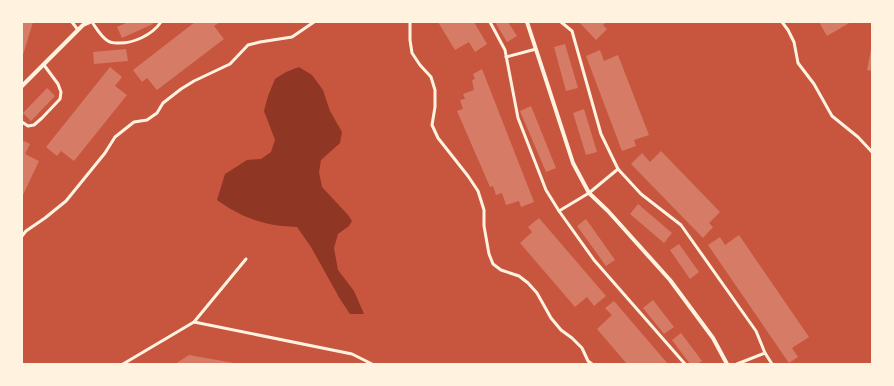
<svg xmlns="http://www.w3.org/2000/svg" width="894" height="386" font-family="'PT Serif',serif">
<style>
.water{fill:#8f3625}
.building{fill:#d67c66}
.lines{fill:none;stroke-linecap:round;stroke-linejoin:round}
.service{stroke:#fff3e0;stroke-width:3}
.minor{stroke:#fff3e0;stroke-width:4}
</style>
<rect width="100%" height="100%" fill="#c8553d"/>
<path class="water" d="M299,67L312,75L323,90L330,111L342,132L340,143L321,160L319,172L322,187L348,215L352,221L349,226L338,234L334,248L338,270L354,291L364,314H350L340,299L311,247L297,227C288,226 278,226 269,224C250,220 232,211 217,200L225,174L247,160L261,159L271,152L275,140L264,111L268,96L275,79L286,72Z"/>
<g class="building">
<polygon points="22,22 33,22 22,58"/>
<polygon points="128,22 152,22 153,24 122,38 117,27"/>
<polygon points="195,22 220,22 214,26 224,39 157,90 147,78 142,82 133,70"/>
<polygon points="438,22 474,22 487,44 475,52 469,42 455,50"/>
<polygon points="495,22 508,22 517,36 507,42"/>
<polygon points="579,22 606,22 603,25 607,29 596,40"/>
<polygon points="819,22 851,22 827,36"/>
<polygon points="565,44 578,88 566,91 554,47"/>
<polygon points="126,49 128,61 94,64 93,52"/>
<polygon points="600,50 604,61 618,55 649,135 634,140 636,146 622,151 586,56"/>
<polygon points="871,50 872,50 872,71 867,70"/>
<polygon points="110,67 122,77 115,86 127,95 74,161 61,151 57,156 46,147"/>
<polygon points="482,69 534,202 521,207 519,201 506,205 502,193 496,195 493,186 490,187 457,111 463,109 460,100 465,99 463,94 474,90 472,80 475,79 473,74"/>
<polygon points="47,88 55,96 31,121 23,113"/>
<polygon points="531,106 556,168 546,172 520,111"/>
<polygon points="584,109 597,152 586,155 573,113"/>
<polygon points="22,140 30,144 25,154 39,161 22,197"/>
<polygon points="661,151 720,212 709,223 713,227 703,238 631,164 642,153 650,162"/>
<polygon points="638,204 672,233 664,243 630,214"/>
<polygon points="539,218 606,296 594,306 587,297 575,307 520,243 532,232 528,227"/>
<polygon points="586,219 615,260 606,266 577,226"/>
<polygon points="739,235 809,337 792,348 798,357 789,363 708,245 720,237 725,245"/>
<polygon points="679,244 699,272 690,279 670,250"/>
<polygon points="653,300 674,327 664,334 643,308"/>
<polygon points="614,301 668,364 627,364 597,329 612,315 605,308"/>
<polygon points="681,333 702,361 698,364 690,364 672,340"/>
<polygon points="189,355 234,363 234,364 175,364"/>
</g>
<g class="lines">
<g class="service">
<polyline points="72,22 78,30"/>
<path d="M92,22C97,29 101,37 108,41C111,43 114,43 117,43C133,44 152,35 161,22"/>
<polyline points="410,22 410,40 412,53 420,65 431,77 435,90 435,107 432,125 438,138 468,176 478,191 484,210 484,226 489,254 493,264 501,270 519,276 528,283 537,293 551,318 561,330 572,338 582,348 588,361 592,364"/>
<polyline points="490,22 505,50 518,118 546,190 559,211 594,260 685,364"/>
<polyline points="561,22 572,31 601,134 618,169 641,194 681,225 756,331 765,353 772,364"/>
<polyline points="782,22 788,30 794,42 798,63 814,84 832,116 858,137 872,152"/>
<polyline points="506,57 536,49"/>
<polyline points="22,122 28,126 34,125 42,118 60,99 61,92 58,84 44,65"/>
<polyline points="559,211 589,193 618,169"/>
<polyline points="22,236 26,231 45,218 66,201 105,153 115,137 134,122 147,120 157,113 163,103 181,89 194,81 230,64 248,45 260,42 292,37 314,22"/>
<polyline points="194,322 246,259"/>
<polyline points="123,364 194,322 352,354 372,364"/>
<polyline points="737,364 765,353"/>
</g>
<g class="minor">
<polyline points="527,22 548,86 573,163 589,193 608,211 670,280 713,338 727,364"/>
<polyline points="22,86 83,25 90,22"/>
</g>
</g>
<rect width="894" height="386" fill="none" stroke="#fff3e0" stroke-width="46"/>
</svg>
